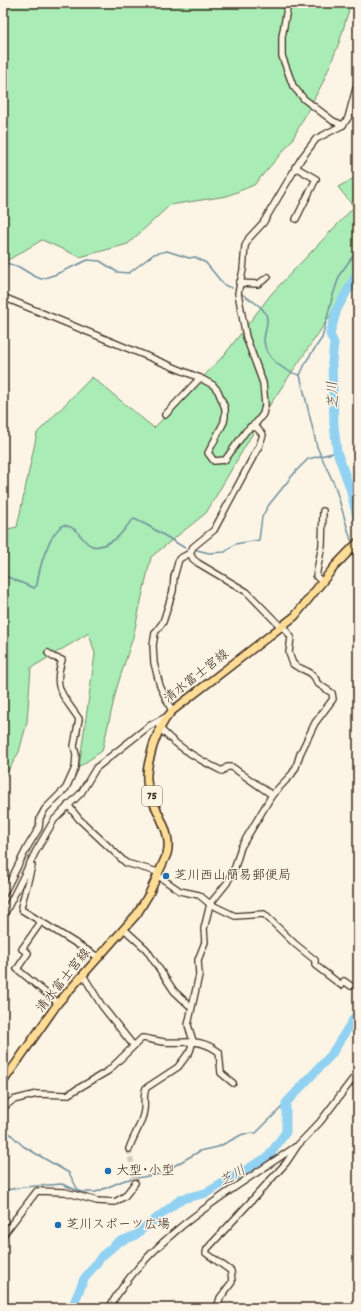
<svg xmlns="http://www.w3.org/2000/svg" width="361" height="1311" font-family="Dekko,'Klee One',sans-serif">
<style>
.green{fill:#a9ecb5;stroke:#728b6a}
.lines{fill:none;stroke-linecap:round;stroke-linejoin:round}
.stream{stroke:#6f8f9d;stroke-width:1.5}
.river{stroke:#91d2f2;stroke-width:9}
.minor-tunnel{stroke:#d5ccbd;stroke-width:5.5;stroke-dasharray:5.5 3;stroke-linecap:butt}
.minor-casing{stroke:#3b2a1e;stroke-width:8}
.major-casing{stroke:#3b2a1e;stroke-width:10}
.minor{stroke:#fcf5e5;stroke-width:5.5}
.major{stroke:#fedd96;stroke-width:7}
.poi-dot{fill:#1f6fb2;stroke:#fcf5e5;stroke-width:1.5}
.labels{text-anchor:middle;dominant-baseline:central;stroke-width:3;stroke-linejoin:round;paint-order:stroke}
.shield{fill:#fcf5e5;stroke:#75675a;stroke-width:1}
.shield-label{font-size:12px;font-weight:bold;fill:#3b2a1e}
.street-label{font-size:13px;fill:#3b2a1e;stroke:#fcf5e5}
.poi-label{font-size:13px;fill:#3b2a1e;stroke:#fcf5e5;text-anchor:start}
.water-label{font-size:14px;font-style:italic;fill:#505453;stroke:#fcf5e5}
</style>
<rect width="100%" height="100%" fill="#fcf5e5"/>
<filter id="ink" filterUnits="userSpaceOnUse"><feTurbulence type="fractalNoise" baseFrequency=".025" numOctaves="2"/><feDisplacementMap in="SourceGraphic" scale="8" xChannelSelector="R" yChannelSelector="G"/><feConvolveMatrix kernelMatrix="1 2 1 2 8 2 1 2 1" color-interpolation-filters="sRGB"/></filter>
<g filter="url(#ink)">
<g class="green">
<polygon points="3,3 351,3 339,43 323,82 291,142 254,185 227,196 170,205 128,244 80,257 42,240 3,263"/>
<polygon points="358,176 358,286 339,303 267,409 206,513 151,557 133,637 117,687 102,751 79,767 95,654 89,633 31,668 27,722 19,752 3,780 3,530 17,527 37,433 92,377 154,428 225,354 272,293 354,207 338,187"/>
</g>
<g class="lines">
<g class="stream">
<polyline points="3,262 19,267 34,276 41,279 54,275 88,260 100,261 117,272 129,273 154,254 167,251 189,258 195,257 206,263 224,285 232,288"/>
<path d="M242,294C249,299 259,304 264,311C271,320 264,331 264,341C265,358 285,372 300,375"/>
<polyline points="351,540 335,486 317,447 300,375 307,360 322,338 332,298 340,274 358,249"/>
<polyline points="197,550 209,553 225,552 235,544 259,540 262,517 268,506 296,471 308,459 337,452"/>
<polyline points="355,554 358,572"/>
<path d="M3,575L34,588L37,585C39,568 48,535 63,525C87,527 80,559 112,541C121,537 126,525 134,519L147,525L185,548"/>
<polyline points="3,1127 23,1146 69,1173 78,1190"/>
<polyline points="3,1192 6,1190 24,1187 62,1184 81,1192 96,1192 125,1180 160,1174 200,1151 218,1147 243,1134 256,1133 286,1103"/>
</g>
<g class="river">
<polyline points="358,272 337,309 330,334 334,343 332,362 334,425 337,452 350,488 358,522"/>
<polyline points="72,1308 84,1279 102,1256 118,1242 134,1236 181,1199 206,1193 268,1157 286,1132 286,1103 331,1055 358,1012"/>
</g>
<polyline class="minor-tunnel" points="129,1149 135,1183"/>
<g class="minor-casing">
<g id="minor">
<polyline points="288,3 282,37 282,56 293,86 304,99 333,121 343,125"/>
<polyline points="295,167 316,179 296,219"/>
<polyline points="239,283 258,284 268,277"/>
<polyline points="3,297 200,378 213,385 218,391 225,408 225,416 224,422 208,453 214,461 225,460 246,431 257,422 263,414 265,405 263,383 246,337 238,293 243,270 245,246 249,238 263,223 301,159 316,139 343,125 348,118 358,81"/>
<polyline points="165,415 200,378"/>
<polyline points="190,553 193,559 198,563 247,592 281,627"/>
<polyline points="322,582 316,576 322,545 323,511"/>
<polyline points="172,711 160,686 154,663 153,645 155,633 163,622 173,591 174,577 179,559 190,553 193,547 214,530 259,446 263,435 257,428 250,427"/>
<path d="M159,727C176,747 199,760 222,771L227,767H232L272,795"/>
<polyline points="68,805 79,819 126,863 158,872"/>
<polyline points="32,866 21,907 22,910 98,957"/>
<polyline points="157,875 180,891 199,895 210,904 235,916 264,914 295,944 315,960 315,965 341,985 344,981 351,986"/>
<path d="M3,895L28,846L39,828L40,818L45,809L66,788L75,768L76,755L74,746L79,719C64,696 52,690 62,660L53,657L48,653"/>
<polyline points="3,917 36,851 54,820 81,793 96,768 149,726 166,717"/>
<polyline points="41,922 22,949 28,953 17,969 58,1003"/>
<polyline points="124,929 146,949 174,991 191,1007"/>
<polyline points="83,975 102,1006 133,1045"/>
<path d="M3,1108L13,1100L37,1094L67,1095L108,1071L142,1038C150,1039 157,1041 164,1042C187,1044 199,1037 219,1052L221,1073L233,1083"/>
<path d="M129,1149C133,1136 142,1125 144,1110C145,1103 143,1095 146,1088L178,1067L190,1051L193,1041L188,1025L199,975L198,960L205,942L204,929L210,904L227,883L235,867L241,847L272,795L292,774L296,767L300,754L315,723L333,699L332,693L317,683C314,670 302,671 293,664L289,653L291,637L283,626"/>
<polyline points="3,1235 37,1191 65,1192 97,1201 115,1202 125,1196 135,1183"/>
<path d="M109,1308C150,1236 228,1193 295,1147"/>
<polyline points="217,1308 220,1298 232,1282 231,1271 206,1253 207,1249 286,1163 298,1145 320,1122 358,1072"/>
</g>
</g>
<g class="major-casing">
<path id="major" d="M3,1082L58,1003L137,914L149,894L167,854C174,828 148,805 147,780C146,768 150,758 153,746C158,732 162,722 172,711L295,616L335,566L358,542"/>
</g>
<use href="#minor" class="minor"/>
<use href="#major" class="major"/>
</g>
</g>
<g class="poi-dot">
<circle cx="166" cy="876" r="4"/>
<circle cx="108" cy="1171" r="4"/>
<circle cx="58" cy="1225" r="4"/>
</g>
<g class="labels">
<rect class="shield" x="142" y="786" width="20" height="20" rx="3"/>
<g class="shield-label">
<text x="152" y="796">75</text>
</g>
<g class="street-label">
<text transform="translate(197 677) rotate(-38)">清水富士宮線</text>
<text transform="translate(64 981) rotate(-51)">清水富士宮線</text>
</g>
<g class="poi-label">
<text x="174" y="876">芝川西山簡易郵便局</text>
<text x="116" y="1171">大型･小型</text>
<text x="66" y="1225">芝川スポーツ広場</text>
</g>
<g class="water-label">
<text transform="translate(334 395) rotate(-93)">芝川</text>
<text transform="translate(233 1177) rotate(-30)">芝川</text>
</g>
</g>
<rect width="361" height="1311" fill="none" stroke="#fcf5e5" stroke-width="16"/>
<rect x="8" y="8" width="345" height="1295" fill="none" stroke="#3b2a1e" stroke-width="1.5" filter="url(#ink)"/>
</svg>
